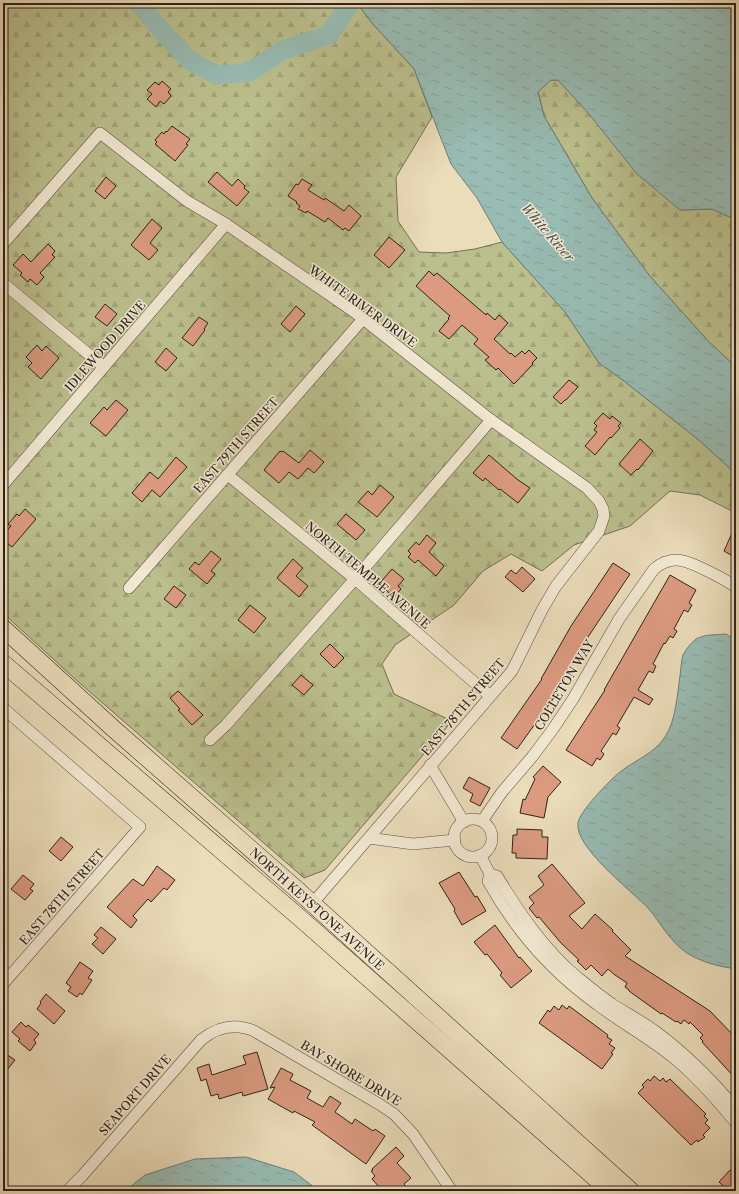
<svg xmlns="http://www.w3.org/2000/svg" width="739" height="1194" font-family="'Libre Caslon Text',serif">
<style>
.forest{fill:url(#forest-firs);stroke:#747054}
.water{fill:url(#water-ripples);stroke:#6e7e77}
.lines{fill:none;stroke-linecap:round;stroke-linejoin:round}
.river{stroke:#98bbb3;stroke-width:19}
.building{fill:#dc9b81;stroke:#2e221c}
.minor-casing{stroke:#5d5044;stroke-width:12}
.primary-casing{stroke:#2e221c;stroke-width:18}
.minor{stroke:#f2e8d2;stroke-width:11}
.primary{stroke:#ebdcba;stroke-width:17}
.labels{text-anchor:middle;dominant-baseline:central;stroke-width:3;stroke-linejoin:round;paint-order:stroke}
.street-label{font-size:12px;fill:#2e221c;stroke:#f2e8d2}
.water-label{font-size:13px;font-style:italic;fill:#4e5049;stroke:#f2e8d2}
</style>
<defs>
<pattern id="forest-firs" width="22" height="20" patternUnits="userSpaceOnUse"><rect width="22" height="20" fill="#bbbf8d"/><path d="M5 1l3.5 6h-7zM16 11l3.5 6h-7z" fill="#a1a479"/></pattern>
<pattern id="water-ripples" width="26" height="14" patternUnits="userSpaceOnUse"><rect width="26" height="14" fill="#98bbb3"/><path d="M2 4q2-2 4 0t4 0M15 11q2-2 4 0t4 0" fill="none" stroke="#83a099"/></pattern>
</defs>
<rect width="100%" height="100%" fill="#ebdcba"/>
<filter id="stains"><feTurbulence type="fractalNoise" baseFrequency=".005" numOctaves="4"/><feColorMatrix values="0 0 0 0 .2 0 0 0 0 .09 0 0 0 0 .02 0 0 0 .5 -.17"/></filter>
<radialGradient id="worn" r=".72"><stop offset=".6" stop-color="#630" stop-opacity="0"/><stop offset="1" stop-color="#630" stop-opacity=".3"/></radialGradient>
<g class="forest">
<polygon points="3,3 357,3 372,23 414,69 432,117 396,177 398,221 419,252 446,253 475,249 502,242 565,312 599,363 624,381 699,440 736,474 736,513 700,495 670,491 630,526 574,545 542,571 511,554 483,571 454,605 395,645 382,664 394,694 452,721 325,870 304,878 75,679 3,613"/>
<polygon points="551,80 558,80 680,210 713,209 736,220 736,367 708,341 649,275 592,198 544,116 538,91"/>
</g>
<g class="water">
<polygon points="357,3 736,3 736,220 712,209 680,210 637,174 589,114 558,80 551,80 538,92 544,116 592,198 649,275 708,341 736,367 736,474 699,440 624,381 599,363 565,312 502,242 477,198 451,164 414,69 372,23"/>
<path d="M726,634L732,638H736V969C718,966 703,963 687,953C670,942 661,923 648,908C632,891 574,847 578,823C579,812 610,780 620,772C635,760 654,754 665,737C676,720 677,696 680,676C681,669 681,662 683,655C686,649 691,643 696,639C705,634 716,635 726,634Z"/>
<polygon points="246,1157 294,1172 319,1191 125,1191 145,1175 195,1159"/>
</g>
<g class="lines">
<polyline class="river" points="138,3 161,30 190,61 217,75 250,72 283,50 329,35 350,3"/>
</g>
<g class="building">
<polygon points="162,81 171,89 168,92 171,96 164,104 160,101 156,107 147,99 152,94 147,90 155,82 159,85"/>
<polygon points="172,126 190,139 186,144 188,145 175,161 155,144 157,142 155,140 162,132 164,134 166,131 167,132"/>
<polygon points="217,172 232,186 238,179 245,186 244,188 249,192 237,206 208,182"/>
<polygon points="106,177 116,186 105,199 95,191"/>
<polygon points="302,179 312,185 308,190 324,200 325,198 344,211 349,205 361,216 349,231 345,228 343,230 328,218 325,222 307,211 306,213 298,209 300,206 296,203 297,202 288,196 296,184 298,185"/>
<polygon points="152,219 162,228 150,243 158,250 149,260 131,245"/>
<polygon points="389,237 405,250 389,268 374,255"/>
<polygon points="48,244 55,251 52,255 55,257 40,273 44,277 37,285 30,279 28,282 20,275 22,273 13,265 23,254 31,262"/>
<polygon points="429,271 434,276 437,273 486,315 487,313 495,320 499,315 508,323 494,339 510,354 511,353 515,357 522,351 525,354 529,350 537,358 532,363 533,364 514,384 498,368 496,370 485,360 489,357 474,344 478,339 462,325 449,339 439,331 449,319 448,318 450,316 416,286"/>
<polygon points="105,304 117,314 107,326 95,317"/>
<polygon points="296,306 305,314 290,332 281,324"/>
<polygon points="199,317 208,323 204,329 205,330 193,346 182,338"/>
<polygon points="37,345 42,351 46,346 59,358 41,379 28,367 32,363 26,357"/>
<polygon points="166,348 177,358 166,371 155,362"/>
<polygon points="569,380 578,387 566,400 565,400 561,404 553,397"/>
<polygon points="116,400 128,410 106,436 90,423 104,407 107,410"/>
<polygon points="603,413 610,419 612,416 621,423 618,426 620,428 611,438 610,437 595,455 585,446 597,432 594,430 597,426 594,423"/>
<polygon points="640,439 653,451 638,470 637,469 631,475 619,464"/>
<polygon points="310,450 324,462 314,473 308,468 298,479 289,472 279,483 264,470 280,451 282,452 283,451 299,463"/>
<polygon points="489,455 518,480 530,488 518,503 500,489 499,490 485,478 483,481 473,473"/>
<polygon points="176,457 187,467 160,497 152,490 142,502 132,493 150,472 158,479"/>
<polygon points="380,485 394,497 377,517 358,502 368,491 372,495"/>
<polygon points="25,509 36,519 12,547 3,540 3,535 11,526 8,524 17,514 19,516"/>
<polygon points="346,514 365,530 356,540 337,524"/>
<polygon points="736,524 736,558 724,551"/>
<polygon points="427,535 436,543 429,552 444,566 436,576 418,560 415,563 408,557 411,554 408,551 416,542 419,545"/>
<polygon points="211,551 221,559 211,571 215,574 207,584 189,569 195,562 199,565"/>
<polygon points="293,559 303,568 296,576 308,586 299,597 277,578"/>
<polygon points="613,563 630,574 584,643 553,699 517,749 501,738 542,679 541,679 571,626"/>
<polygon points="522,567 535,579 523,592 505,577 511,570 516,574"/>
<polygon points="392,569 404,579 398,586 401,589 394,597 379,584"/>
<polygon points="670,575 696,590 689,603 692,605 688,612 684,610 674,629 677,631 673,638 670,636 665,644 664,643 653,664 656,666 653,673 649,671 638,690 653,699 649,705 634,697 617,726 620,728 616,735 613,733 601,751 604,754 600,760 597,758 592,766 566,750 605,690 604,690"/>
<polygon points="174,586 186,595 176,608 164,599"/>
<polygon points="250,605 266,618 254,633 238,620"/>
<polygon points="330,644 344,658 334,668 320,654"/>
<polygon points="301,675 313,685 304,695 292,685"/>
<polygon points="178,691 203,715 192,725 178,710 180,709 170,698"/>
<polygon points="543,766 561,782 548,797 544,818 520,813 523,799 525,800 535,779 533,777"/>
<polygon points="469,777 490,788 480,806 470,801 473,794 463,788"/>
<polygon points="517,829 542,830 542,837 548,837 547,859 516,858 516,853 512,853 513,835 517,835"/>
<polygon points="61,837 73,847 61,861 49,851"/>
<polygon points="552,864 585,903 569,916 582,929 595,914 613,930 612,931 631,950 625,956 710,1011 736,1038 736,1079 702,1042 703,1041 700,1038 703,1035 690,1022 689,1024 684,1020 681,1024 677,1021 676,1022 662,1013 661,1014 629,991 629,990 625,987 627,983 615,975 608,969 602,976 591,965 586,970 577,961 579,960 561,943 539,917 537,918 529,908 534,903 529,897 544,885 538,876"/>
<polygon points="157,866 175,880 167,890 164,888 151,902 148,899 133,916 137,920 131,928 107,907 133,879 143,886"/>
<polygon points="459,872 475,897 477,896 486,911 462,925 454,911 455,909 439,883"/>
<polygon points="23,875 34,884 30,889 33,891 25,900 11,889"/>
<polygon points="495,925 519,958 520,957 532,971 511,988 500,975 502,973 487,954 485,955 474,942"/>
<polygon points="101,927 116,939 103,954 92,944 98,938 94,935"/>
<polygon points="80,962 93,971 88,978 92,980 82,995 80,993 77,997 68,991 71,987 66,983"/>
<polygon points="46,994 65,1011 54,1024 37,1009 41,1003 40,1002"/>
<polygon points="562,1005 567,1009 569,1006 608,1035 607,1037 612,1040 609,1044 615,1048 611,1053 613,1054 602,1069 539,1023 548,1010 550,1012 554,1006 559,1010"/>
<polygon points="21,1022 26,1027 28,1025 39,1034 34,1040 36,1043 30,1051 18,1041 20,1039 12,1032"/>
<polygon points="3,1052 15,1060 3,1075"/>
<polygon points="257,1052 268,1089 243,1096 242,1092 219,1099 218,1094 211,1096 206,1079 201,1081 197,1068 209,1064 212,1075 246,1064 243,1056"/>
<polygon points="281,1068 293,1074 290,1080 311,1091 307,1098 323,1107 330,1096 341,1103 335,1112 352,1124 355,1119 373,1131 375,1129 385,1136 366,1164 312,1125 315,1122 294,1111 293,1113 268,1099 275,1087 270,1088"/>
<polygon points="654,1076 660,1081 663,1078 666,1082 670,1079 706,1114 704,1116 708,1120 705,1123 710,1128 703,1135 705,1137 698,1142 697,1140 691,1145 638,1093 644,1087 642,1085 648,1079 650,1081"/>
<polygon points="396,1147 404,1156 397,1163 411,1178 404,1184 411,1191 387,1191 384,1187 381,1189 372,1179 375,1176 371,1171 373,1170 372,1169"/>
<polygon points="730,1170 736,1175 736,1191 729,1191 719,1182"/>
</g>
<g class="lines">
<g class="minor-casing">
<g id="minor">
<polyline points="3,244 100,133 187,201 226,224 353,311 491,420 587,488 599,501 603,509 604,516 599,531 556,586 542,610 512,671 312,904"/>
<polyline points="3,283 104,367"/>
<polyline points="228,475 355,579 490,696"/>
<polyline points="3,485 226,224"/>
<polyline points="129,588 363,319"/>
<polyline points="3,708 140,827 3,984"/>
<polyline points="210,740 226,725 355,579 491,420"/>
<polyline points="430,765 464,822"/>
<circle cx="473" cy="838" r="19"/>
<path d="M482,821L502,792L532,757L553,729L573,699L619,619L654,569C660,564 668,560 676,560C688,559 726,580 736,587"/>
<polyline points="369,838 413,844 455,840"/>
<path d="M480,855L490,874L488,881C515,930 553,973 598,1005C623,1024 651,1039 675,1059C698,1078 717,1100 736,1123"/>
<path d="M490,874L497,876C519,912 543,948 576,976C587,985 599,995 612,1004C626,1013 641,1021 655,1031C686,1054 712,1080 736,1109"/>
<path d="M67,1191L82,1176L201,1040C217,1027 235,1023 254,1031L379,1104L394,1114L413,1134L452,1191"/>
</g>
</g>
<g class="primary-casing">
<g id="primary">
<polyline points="3,628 115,730 294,887 631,1191"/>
<polyline points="3,663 300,918 610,1191"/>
</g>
</g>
<use href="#minor" class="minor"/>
<use href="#primary" class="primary"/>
</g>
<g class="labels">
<g class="street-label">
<text transform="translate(363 306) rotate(36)">WHITE RIVER DRIVE</text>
<text transform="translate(105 346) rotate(-49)">IDLEWOOD DRIVE</text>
<text transform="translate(236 445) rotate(-49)">EAST 79TH STREET</text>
<text transform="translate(368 575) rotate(40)">NORTH TEMPLE AVENUE</text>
<text transform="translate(564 685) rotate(-59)">COLLETON WAY</text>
<text transform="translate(463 707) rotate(-50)">EAST 78TH STREET</text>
<text transform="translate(62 897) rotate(-49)">EAST 78TH STREET</text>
<text transform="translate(317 909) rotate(42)">NORTH KEYSTONE AVENUE</text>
<text transform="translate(351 1073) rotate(31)">BAY SHORE DRIVE</text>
<text transform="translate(135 1095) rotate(-49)">SEAPORT DRIVE</text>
</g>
<g class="water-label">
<text transform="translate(548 232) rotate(49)">White River</text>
</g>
</g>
<rect width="739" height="1194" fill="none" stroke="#ebdcba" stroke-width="16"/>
<rect x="4" y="4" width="731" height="1186" fill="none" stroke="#2e221c" stroke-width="2"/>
<rect x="8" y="8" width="723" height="1178" fill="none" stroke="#2e221c"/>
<rect width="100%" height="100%" filter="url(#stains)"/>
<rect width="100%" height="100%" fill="url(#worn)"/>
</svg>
